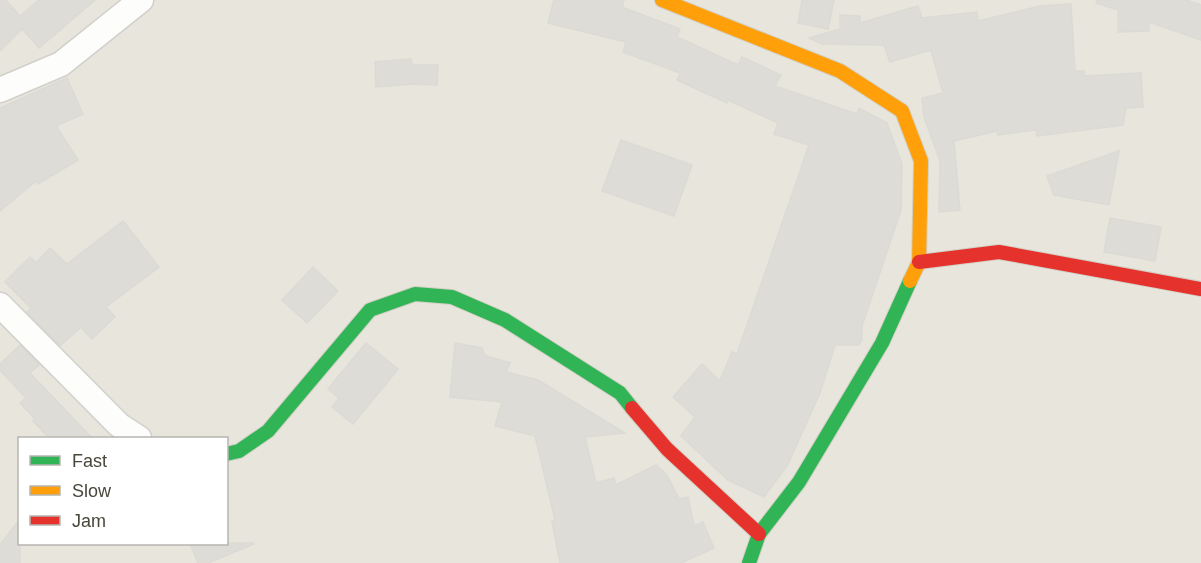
<svg xmlns="http://www.w3.org/2000/svg" width="1201" height="563" font-family="Helvetica,sans-serif">
<style>
.residential{fill:#e7e5dc;fill-rule:evenodd}
.building{fill:#dddcd6;stroke:#dbdad4;stroke-width:1.5}
.lines{fill:none;stroke-linecap:round;stroke-linejoin:round}
.street-casing{stroke:#d1d0cc;stroke-width:27}
.fast-casing{stroke:#d2d0c5;stroke-width:16}
.slow-casing{stroke:#d2d0c5;stroke-width:16}
.jam-casing{stroke:#d2d0c5;stroke-width:16}
.street{stroke:#fdfdfc;stroke-width:24}
.fast{stroke:#30b455;stroke-width:14}
.slow{stroke:#ff9f0a;stroke-width:14}
.jam{stroke:#e5322d;stroke-width:14}
</style>
<rect width="100%" height="100%" fill="#f3f3ee"/>
<path class="residential" d="M0,0H1201V563H0ZM20,438H226V544H20Z"/>
<g class="building">
<polygon points="0,0 6,0 20,16 39,0 95,0 39,48 22,29 0,51"/>
<polygon points="554,0 624,0 622,7 680,29 677,37 738,65 742,57 781,75 775,86 857,114 859,108 887,123 902,164 901,210 862,326 862,340 859,345 835,345 820,393 788,464 764,497 728,480 681,436 695,417 673,397 702,364 720,381 732,352 737,354 809,145 774,134 778,123 728,100 727,103 677,80 680,73 623,52 626,42 548,23"/>
<polygon points="802,0 834,0 828,29 798,23"/>
<polygon points="1097,0 1186,0 1201,5 1201,40 1149,22 1149,31 1118,32 1118,10 1096,3"/>
<polygon points="1071,4 1075,71 1084,71 1084,76 1141,73 1143,107 1126,108 1123,125 1037,136 1036,130 998,135 997,131 954,141 960,210 939,212 940,161 924,117 922,98 943,93 931,50 890,62 884,45 822,44 809,38 840,29 840,15 860,16 860,23 918,6 922,18 977,12 978,21 1040,6"/>
<polygon points="411,59 412,65 438,65 437,85 414,84 376,87 375,62"/>
<polygon points="67,78 83,114 56,126 78,160 38,184 36,181 0,211 0,108"/>
<polygon points="621,140 692,165 674,216 602,191"/>
<polygon points="1119,151 1109,205 1054,195 1047,176"/>
<polygon points="1110,218 1161,227 1155,261 1104,252"/>
<polygon points="123,221 159,267 106,307 115,317 92,339 81,327 60,346 27,312 31,308 5,282 30,257 36,263 50,248 67,264"/>
<polygon points="313,267 338,291 307,323 282,300"/>
<polygon points="366,343 398,369 353,424 332,407 339,398 328,389"/>
<polygon points="455,343 482,348 484,355 510,363 506,372 538,380 625,433 585,437 596,483 614,478 616,485 656,465 667,475 679,499 688,497 694,526 703,522 714,548 681,563 560,563 552,521 555,520 535,436 495,426 502,402 450,397"/>
<polygon points="20,345 39,365 30,373 92,438 49,438 33,421 35,419 20,403 26,398 0,370 0,364"/>
<polygon points="20,519 20,563 0,563 0,545"/>
<polygon points="190,543 253,543 254,544 208,563 198,563"/>
</g>
<g class="lines">
<g class="street-casing">
<g id="street">
<polyline points="0,90 61,64 141,0"/>
<polyline points="0,305 119,425 139,438"/>
</g>
</g>
<g class="fast-casing">
<g id="fast">
<polyline points="226,454 239,451 268,431 370,310 415,294 452,297 505,320 620,393 632,408"/>
<polyline points="749,563 759,534 799,482 882,343 910,281"/>
</g>
</g>
<g class="slow-casing">
<polyline id="slow" points="662,0 840,71 902,111 921,161 919,262 910,281"/>
</g>
<g class="jam-casing">
<g id="jam">
<polyline points="919,262 999,252 1201,289"/>
<polyline points="632,408 667,449 759,534"/>
</g>
</g>
<use href="#street" class="street"/>
<use href="#fast" class="fast"/>
<use href="#slow" class="slow"/>
<use href="#jam" class="jam"/>
</g>
<rect x="18" y="437" width="210" height="108" fill="#ffffff" stroke="#b6b5b0" stroke-width="1.5"/>
<rect x="30" y="456" width="30" height="9" fill="#30b455" stroke="#b6b5b0" stroke-width="1.5"/>
<text x="72" y="467" font-size="18" fill="#49463a">Fast</text>
<rect x="30" y="486" width="30" height="9" fill="#ff9f0a" stroke="#b6b5b0" stroke-width="1.5"/>
<text x="72" y="497" font-size="18" fill="#49463a">Slow</text>
<rect x="30" y="516" width="30" height="9" fill="#e5322d" stroke="#b6b5b0" stroke-width="1.5"/>
<text x="72" y="527" font-size="18" fill="#49463a">Jam</text>
</svg>
